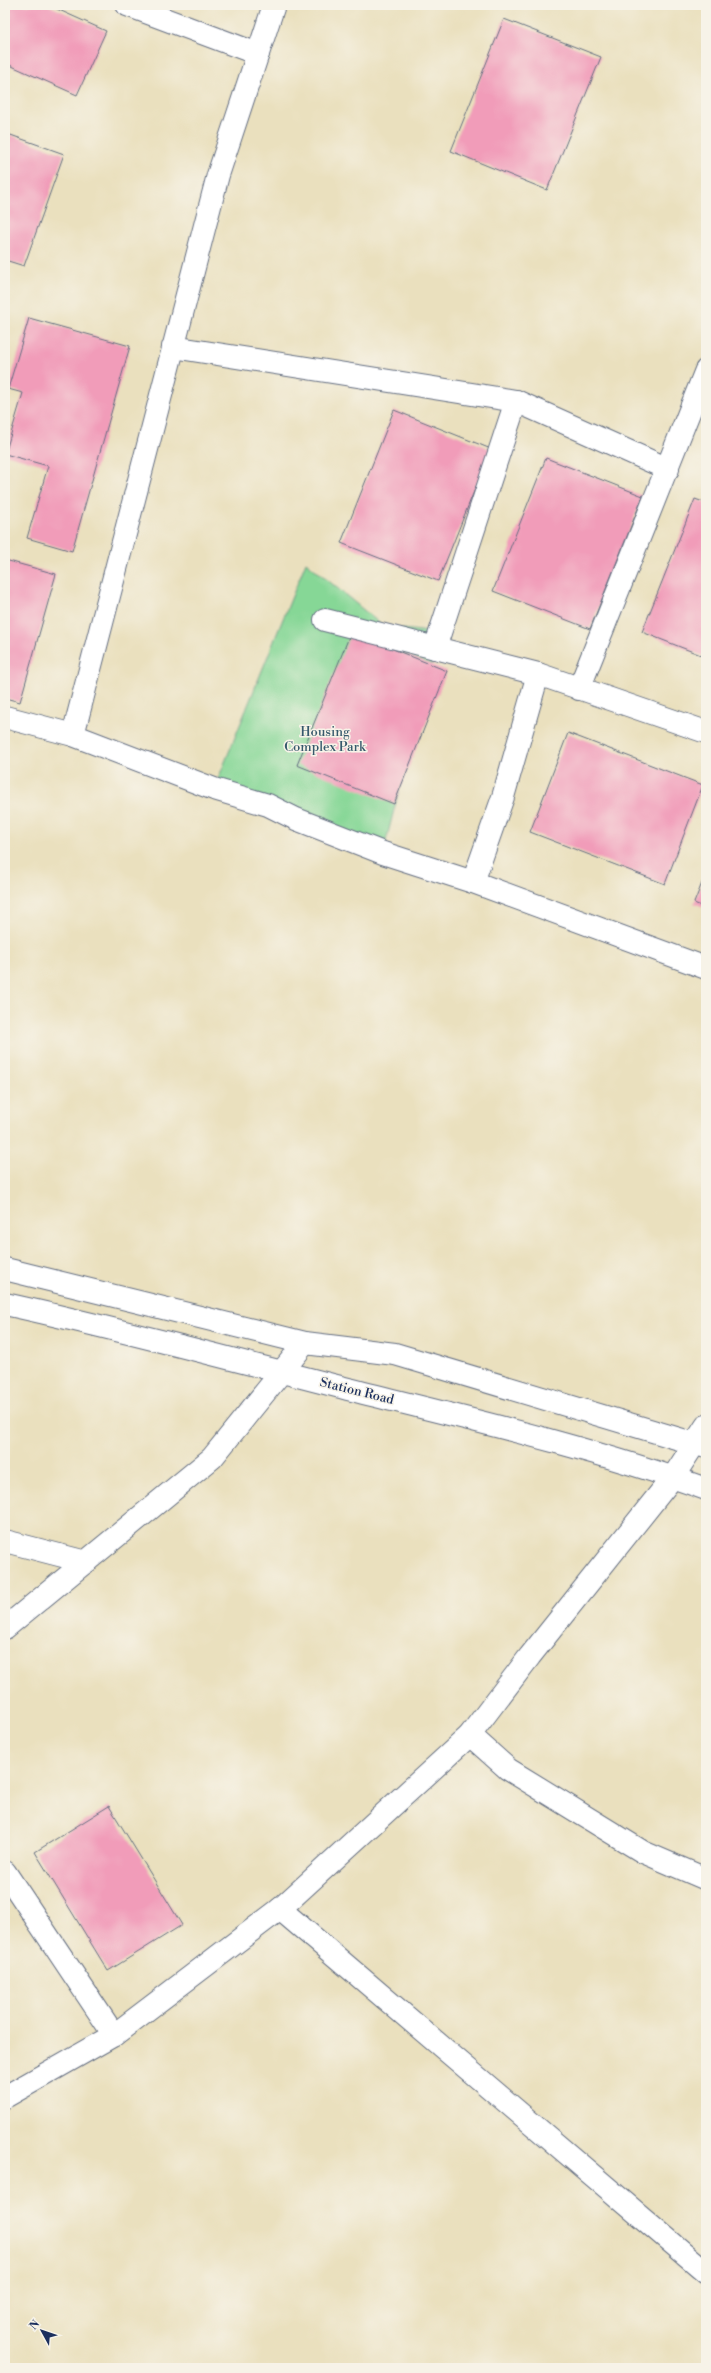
<svg xmlns="http://www.w3.org/2000/svg" width="711" height="2373" font-family="'Libre Bodoni',serif">
<style>
.green{fill:#86d796;stroke:#50837a}
.building{fill:#f19cb9}
.lines{fill:none;stroke-linecap:round;stroke-linejoin:round}
.minor-casing{stroke:#636d80;stroke-width:24}
.major-casing{stroke:#636d80;stroke-width:24}
.minor{stroke:#fff;stroke-width:22}
.major{stroke:#fff;stroke-width:22}
.labels{text-anchor:middle;dominant-baseline:central;stroke-width:3;stroke-linejoin:round;paint-order:stroke}
.park-label{font-size:13px;fill:#36596c;stroke:#f7f3e8}
.street-label{font-size:13px;fill:#1b2f5e;stroke:#f7f3e8}
</style>
<rect width="100%" height="100%" fill="#f7f3e8"/>
<filter id="ink" filterUnits="userSpaceOnUse"><feTurbulence type="fractalNoise" baseFrequency=".025" numOctaves="2"/><feDisplacementMap in="SourceGraphic" scale="8" xChannelSelector="R" yChannelSelector="G"/><feConvolveMatrix kernelMatrix="1 2 1 2 8 2 1 2 1" color-interpolation-filters="sRGB"/></filter>
<filter id="wash" filterUnits="userSpaceOnUse"><feTurbulence type="fractalNoise" baseFrequency=".012" numOctaves="4" result="noise"/><feDisplacementMap in="SourceGraphic" scale="16" xChannelSelector="R" yChannelSelector="G"/><feGaussianBlur stdDeviation="0.9" result="paint"/><feColorMatrix in="noise" values="0 0 0 0 0 0 0 0 0 0 0 0 0 0 0 0 0 1.4 0 .05"/><feComposite in="paint" operator="in"/></filter>
<g filter="url(#wash)">
<rect width="100%" height="100%" fill="#eae0be"/>
<polygon class="green" points="306,562 384,627 439,633 383,853 214,789"/>
<g id="blocks">
<g class="building">
<polygon points="5,5 48,5 106,31 77,95 5,63"/>
<polygon points="504,19 601,57 547,190 451,151"/>
<polygon points="5,133 64,154 24,266 5,260"/>
<polygon points="29,318 130,346 72,551 27,538 48,466 5,454 23,393 8,389"/>
<polygon points="394,410 491,449 438,581 341,543"/>
<polygon points="546,458 643,496 590,629 493,591"/>
<polygon points="695,499 706,503 706,657 642,632"/>
<polygon points="5,560 56,574 20,702 5,698"/>
<polygon points="351,632 447,671 394,804 297,765"/>
<polygon points="568,733 703,785 665,884 530,832"/>
<polygon points="706,873 706,908 694,903"/>
<polygon points="109,1806 182,1925 108,1971 35,1852"/>
</g>
</g>
</g>
<g filter="url(#ink)">
<use href="#blocks" fill-opacity="0" stroke="#636d80" stroke-width="1"/>
<g class="lines">
<g class="minor-casing">
<g id="minor">
<polyline points="127,5 258,54"/>
<polyline points="173,347 516,401 668,469"/>
<polyline points="325,620 538,674 706,732"/>
<polyline points="435,648 516,401"/>
<polyline points="579,689 706,370"/>
<polyline points="5,717 73,735 214,789 268,805 296,819 383,853 473,882 706,968"/>
<polyline points="73,735 218,175 274,5"/>
<polyline points="473,882 503,797 538,674"/>
<polyline points="5,1541 86,1562"/>
<polyline points="5,1628 212,1458 305,1343"/>
<polyline points="470,1735 508,1769 643,1852 706,1879"/>
<polyline points="5,1872 114,2035"/>
<polyline points="280,1909 706,2272"/>
<polyline points="5,2097 114,2035 280,1909 470,1735 530,1656 673,1477"/>
</g>
</g>
<g class="major-casing">
<g id="major">
<polyline points="5,1269 305,1343 395,1354 706,1447"/>
<path d="M5,1304C120,1329 234,1360 348,1389C468,1419 590,1447 706,1489"/>
<polyline points="673,1477 706,1426"/>
</g>
</g>
<use href="#minor" class="minor"/>
<use href="#major" class="major"/>
</g>
</g>
<g class="labels">
<g class="park-label">
<text x="325" y="732">Housing<tspan x="325" dy="15">Complex Park</tspan></text>
</g>
<g class="street-label">
<text transform="translate(357 1391) rotate(14)">Station Road</text>
</g>
</g>
<rect width="711" height="2373" fill="none" stroke="#f7f3e8" stroke-width="20"/>
<g transform="translate(42 2331) rotate(310)" stroke="#f7f3e8" stroke-width="3" paint-order="stroke">
<path d="M0-3L7 15L0 10L-7 15Z" fill="#1b2f5e"/>
<text y="-6" font-size="11" font-weight="bold" text-anchor="middle" fill="#1b2f5e">N</text>
</g>
</svg>
